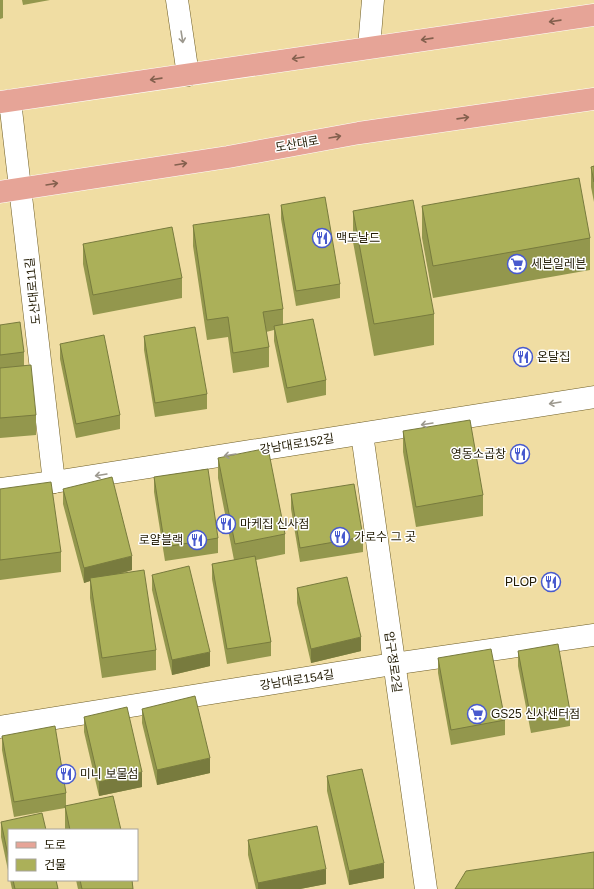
<svg xmlns="http://www.w3.org/2000/svg" width="594" height="889" font-family="Arial,'Noto Sans KR',sans-serif">
<style>
.lines{fill:none;stroke-linecap:round;stroke-linejoin:round}
.minor-casing{stroke:#6e5d25;stroke-width:23}
.major-casing{stroke:#fff;stroke-width:23}
.minor{stroke:#fff;stroke-width:22}
.major{stroke:#e6a497;stroke-width:22}
.wall{fill:#93974d}
.shaded-wall{fill:#787b3e}
.building{fill:#abb059;stroke:#787b3e}
.oneway{stroke:#84604e}
.oneway2{stroke:#9c988e}
.labels{text-anchor:middle;dominant-baseline:central;stroke-width:3;stroke-linejoin:round;paint-order:stroke}
.street-label{font-size:12px;fill:#221b04;stroke:#fff}
.poi-label{font-size:12px;fill:#221b04;stroke:#fff;text-anchor:start}
</style>
<rect width="100%" height="100%" fill="#f0dda3"/>
<g class="lines">
<g class="minor-casing">
<g id="minor">
<polyline points="177,0 188,75"/>
<polyline points="369,47 373,0"/>
<polyline points="10,101 54,482"/>
<polyline points="362,434 426,889"/>
<polyline points="0,489 54,482 594,397"/>
<polyline points="0,727 393,664 594,635"/>
</g>
</g>
<g class="major-casing">
<g id="major">
<polyline points="0,102 594,15"/>
<polyline points="0,192 228,157 359,133 594,99"/>
</g>
</g>
<use href="#minor" class="minor"/>
<use href="#major" class="major"/>
</g>
<g class="wall">
<polygon points="0,0 3,0 3,18 0,19"/>
<polygon points="22,0 50,0 23,5"/>
<polygon points="594,166 594,202 591,187 591,167"/>
<polygon points="281,205 340,284 340,298 296,306 281,219"/>
<polygon points="422,206 590,238 590,270 433,298 422,238"/>
<polygon points="353,211 434,314 434,345 374,356 353,242"/>
<polygon points="193,225 283,309 283,324 326,380 326,395 287,403 274,341 274,330 266,332 269,347 269,367 233,373 228,337 207,340 193,246"/>
<polygon points="83,244 182,278 182,298 93,315 83,264"/>
<polygon points="0,325 24,352 24,365 36,415 36,435 0,438"/>
<polygon points="144,336 207,394 207,409 155,417 144,350"/>
<polygon points="60,344 120,415 120,429 76,438 60,359"/>
<polygon points="403,431 483,495 483,516 416,527 403,452"/>
<polygon points="218,458 285,534 285,554 256,560 271,642 271,656 227,664 212,579 212,564 234,560 218,478"/>
<polygon points="154,477 218,538 218,553 165,561 154,492"/>
<polygon points="0,489 61,552 61,572 0,580"/>
<polygon points="63,489 132,570 123,573 156,650 156,670 102,678 90,598 90,581 84,583 63,504"/>
<polygon points="291,494 363,537 363,552 300,562 291,509"/>
<polygon points="152,575 210,666 172,675 152,590"/>
<polygon points="297,588 361,651 311,663 297,603"/>
<polygon points="518,651 570,711 570,726 531,733 518,666"/>
<polygon points="438,658 505,720 505,735 451,745 438,673"/>
<polygon points="142,709 210,773 157,785 142,723"/>
<polygon points="84,717 142,787 99,796 84,732"/>
<polygon points="2,736 66,793 66,806 121,830 65,830 65,808 14,817 2,750"/>
<polygon points="327,776 384,878 349,885 327,791"/>
<polygon points="1,822 9,830 9,875 1,837"/>
<polygon points="248,840 326,884 300,889 256,889 248,855"/>
<polygon points="10,880 56,880 58,889 12,889"/>
<polygon points="76,880 132,880 133,889 78,889"/>
</g>
<g class="shaded-wall">
<polygon points="132,556 132,570 90,581 90,578 90,581 84,583 84,568"/>
<polygon points="361,637 361,651 311,663 311,649"/>
<polygon points="210,652 210,666 172,675 172,660"/>
<polygon points="210,758 210,773 157,785 157,770"/>
<polygon points="142,772 142,787 99,796 99,782"/>
<polygon points="384,863 384,878 349,885 349,871"/>
<polygon points="326,869 326,884 300,889 258,889 258,883"/>
</g>
<g class="building">
<polygon points="594,166 594,182 591,167"/>
<polygon points="579,178 590,238 433,266 422,206"/>
<polygon points="325,197 340,284 296,291 281,205"/>
<polygon points="413,200 434,314 374,324 353,211"/>
<polygon points="269,214 283,309 263,312 269,347 233,353 228,317 207,320 193,225"/>
<polygon points="172,227 182,278 93,295 83,244"/>
<polygon points="313,319 326,380 287,388 274,326"/>
<polygon points="20,322 24,352 0,355 0,325"/>
<polygon points="195,327 207,394 155,403 144,336"/>
<polygon points="104,335 120,415 76,424 60,344"/>
<polygon points="31,365 36,415 0,418 0,368"/>
<polygon points="470,420 483,495 416,507 403,431"/>
<polygon points="268,448 285,534 235,544 218,458"/>
<polygon points="208,469 218,538 165,547 154,477"/>
<polygon points="112,477 132,556 84,568 63,489"/>
<polygon points="51,482 61,552 0,560 0,489"/>
<polygon points="354,484 363,537 300,548 291,494"/>
<polygon points="255,556 271,642 227,649 212,564"/>
<polygon points="189,566 210,652 172,660 152,575"/>
<polygon points="144,570 156,650 102,658 90,578"/>
<polygon points="347,577 361,637 311,649 297,588"/>
<polygon points="558,644 570,711 531,719 518,651"/>
<polygon points="491,649 505,720 451,730 438,658"/>
<polygon points="195,696 210,758 157,770 142,709"/>
<polygon points="127,707 142,772 99,782 84,717"/>
<polygon points="55,726 66,793 14,802 2,736"/>
<polygon points="362,769 384,863 349,871 327,776"/>
<polygon points="113,796 121,830 70,830 65,806"/>
<polygon points="42,813 46,830 9,830 9,860 1,822"/>
<polygon points="317,826 326,869 258,883 248,840"/>
<polygon points="594,852 594,889 455,889 466,871"/>
<polygon points="13,880 56,880 58,889 15,889"/>
<polygon points="80,880 132,880 133,889 82,889"/>
</g>
<defs><path id="oneway-shaft" d="M-6 0H5M1.5-3L5.5 0L1.5 3" fill="none" stroke-width="1.6" stroke-linecap="round" stroke-linejoin="round"/></defs>
<g class="oneway">
<use href="#oneway-shaft" transform="translate(555 21) rotate(172)"/>
<use href="#oneway-shaft" transform="translate(427 39) rotate(172)"/>
<use href="#oneway-shaft" transform="translate(298 58) rotate(171)"/>
<use href="#oneway-shaft" transform="translate(156 79) rotate(172)"/>
<use href="#oneway-shaft" transform="translate(463 118) rotate(-8)"/>
<use href="#oneway-shaft" transform="translate(335 137) rotate(-10)"/>
<use href="#oneway-shaft" transform="translate(181 164) rotate(-9)"/>
<use href="#oneway-shaft" transform="translate(52 184) rotate(-9)"/>
</g>
<g class="oneway2">
<use href="#oneway-shaft" transform="translate(182 37) rotate(81)"/>
<use href="#oneway-shaft" transform="translate(555 403) rotate(171)"/>
<use href="#oneway-shaft" transform="translate(427 424) rotate(171)"/>
<use href="#oneway-shaft" transform="translate(230 455) rotate(171)"/>
<use href="#oneway-shaft" transform="translate(101 475) rotate(171)"/>
</g>
<defs>
<g id="restaurant-ring" transform="scale(1)"><circle r="9.5" fill="#fff" stroke="#485ace" stroke-width="1.5"/><path d="M-5-6h1v4h1v-4h1v4h1v-4h1v5L-1.5 .5V6h-2V.5L-5-1ZM5-6V6H3V1.5H1.5Q1.5-4 5-6Z" fill="#485ace"/></g>
<g id="supermarket-ring" transform="scale(1)"><circle r="9.5" fill="#fff" stroke="#485ace" stroke-width="1.5"/><path d="M-6-5.5h2.5l.6 2H6L4.5 2H-2.5L-4.4-4H-6ZM-1.5 3.2a1.3 1.3 0 1 0 .1 0ZM3 3.2a1.3 1.3 0 1 0 .1 0Z" fill="#485ace"/></g>
</defs>
<g fill-rule="evenodd">
<use href="#restaurant-ring" x="322" y="238"/>
<use href="#supermarket-ring" x="517" y="264"/>
<use href="#restaurant-ring" x="523" y="357"/>
<use href="#restaurant-ring" x="520" y="454"/>
<use href="#restaurant-ring" x="226" y="524"/>
<use href="#restaurant-ring" x="340" y="537"/>
<use href="#restaurant-ring" x="197" y="540"/>
<use href="#restaurant-ring" x="551" y="582"/>
<use href="#supermarket-ring" x="477" y="714"/>
<use href="#restaurant-ring" x="66" y="774"/>
</g>
<g class="labels">
<g class="street-label">
<text transform="translate(297 144) rotate(-10)">도산대로</text>
<text transform="translate(33 291) rotate(-96)">도산대로11길</text>
<text transform="translate(297 444) rotate(-9)">강남대로152길</text>
<text transform="translate(393 662) rotate(82)">압구정로2길</text>
<text transform="translate(297 680) rotate(-9)">강남대로154길</text>
</g>
<g class="poi-label">
<text x="336" y="238">맥도날드</text>
<text x="531" y="264">세븐일레븐</text>
<text x="537" y="357">온달집</text>
<text x="506" y="454" text-anchor="end">영동소곱창</text>
<text x="240" y="524">마케집 신사점</text>
<text x="354" y="537">가로수 그 곳</text>
<text x="183" y="540" text-anchor="end">로얄블랙</text>
<text x="537" y="582" text-anchor="end">PLOP</text>
<text x="491" y="714">GS25 신사센터점</text>
<text x="80" y="774">미니 보물섬</text>
</g>
</g>
<rect x="8" y="829" width="130" height="52" fill="#ffffff" stroke="#a7a49b"/>
<rect x="16" y="842" width="20" height="6" fill="#e6a497" stroke="#a7a49b"/>
<text x="44" y="849" font-size="12" fill="#221b04">도로</text>
<rect x="16" y="859" width="20" height="12" fill="#abb059" stroke="#a7a49b"/>
<text x="44" y="869" font-size="12" fill="#221b04">건물</text>
</svg>
